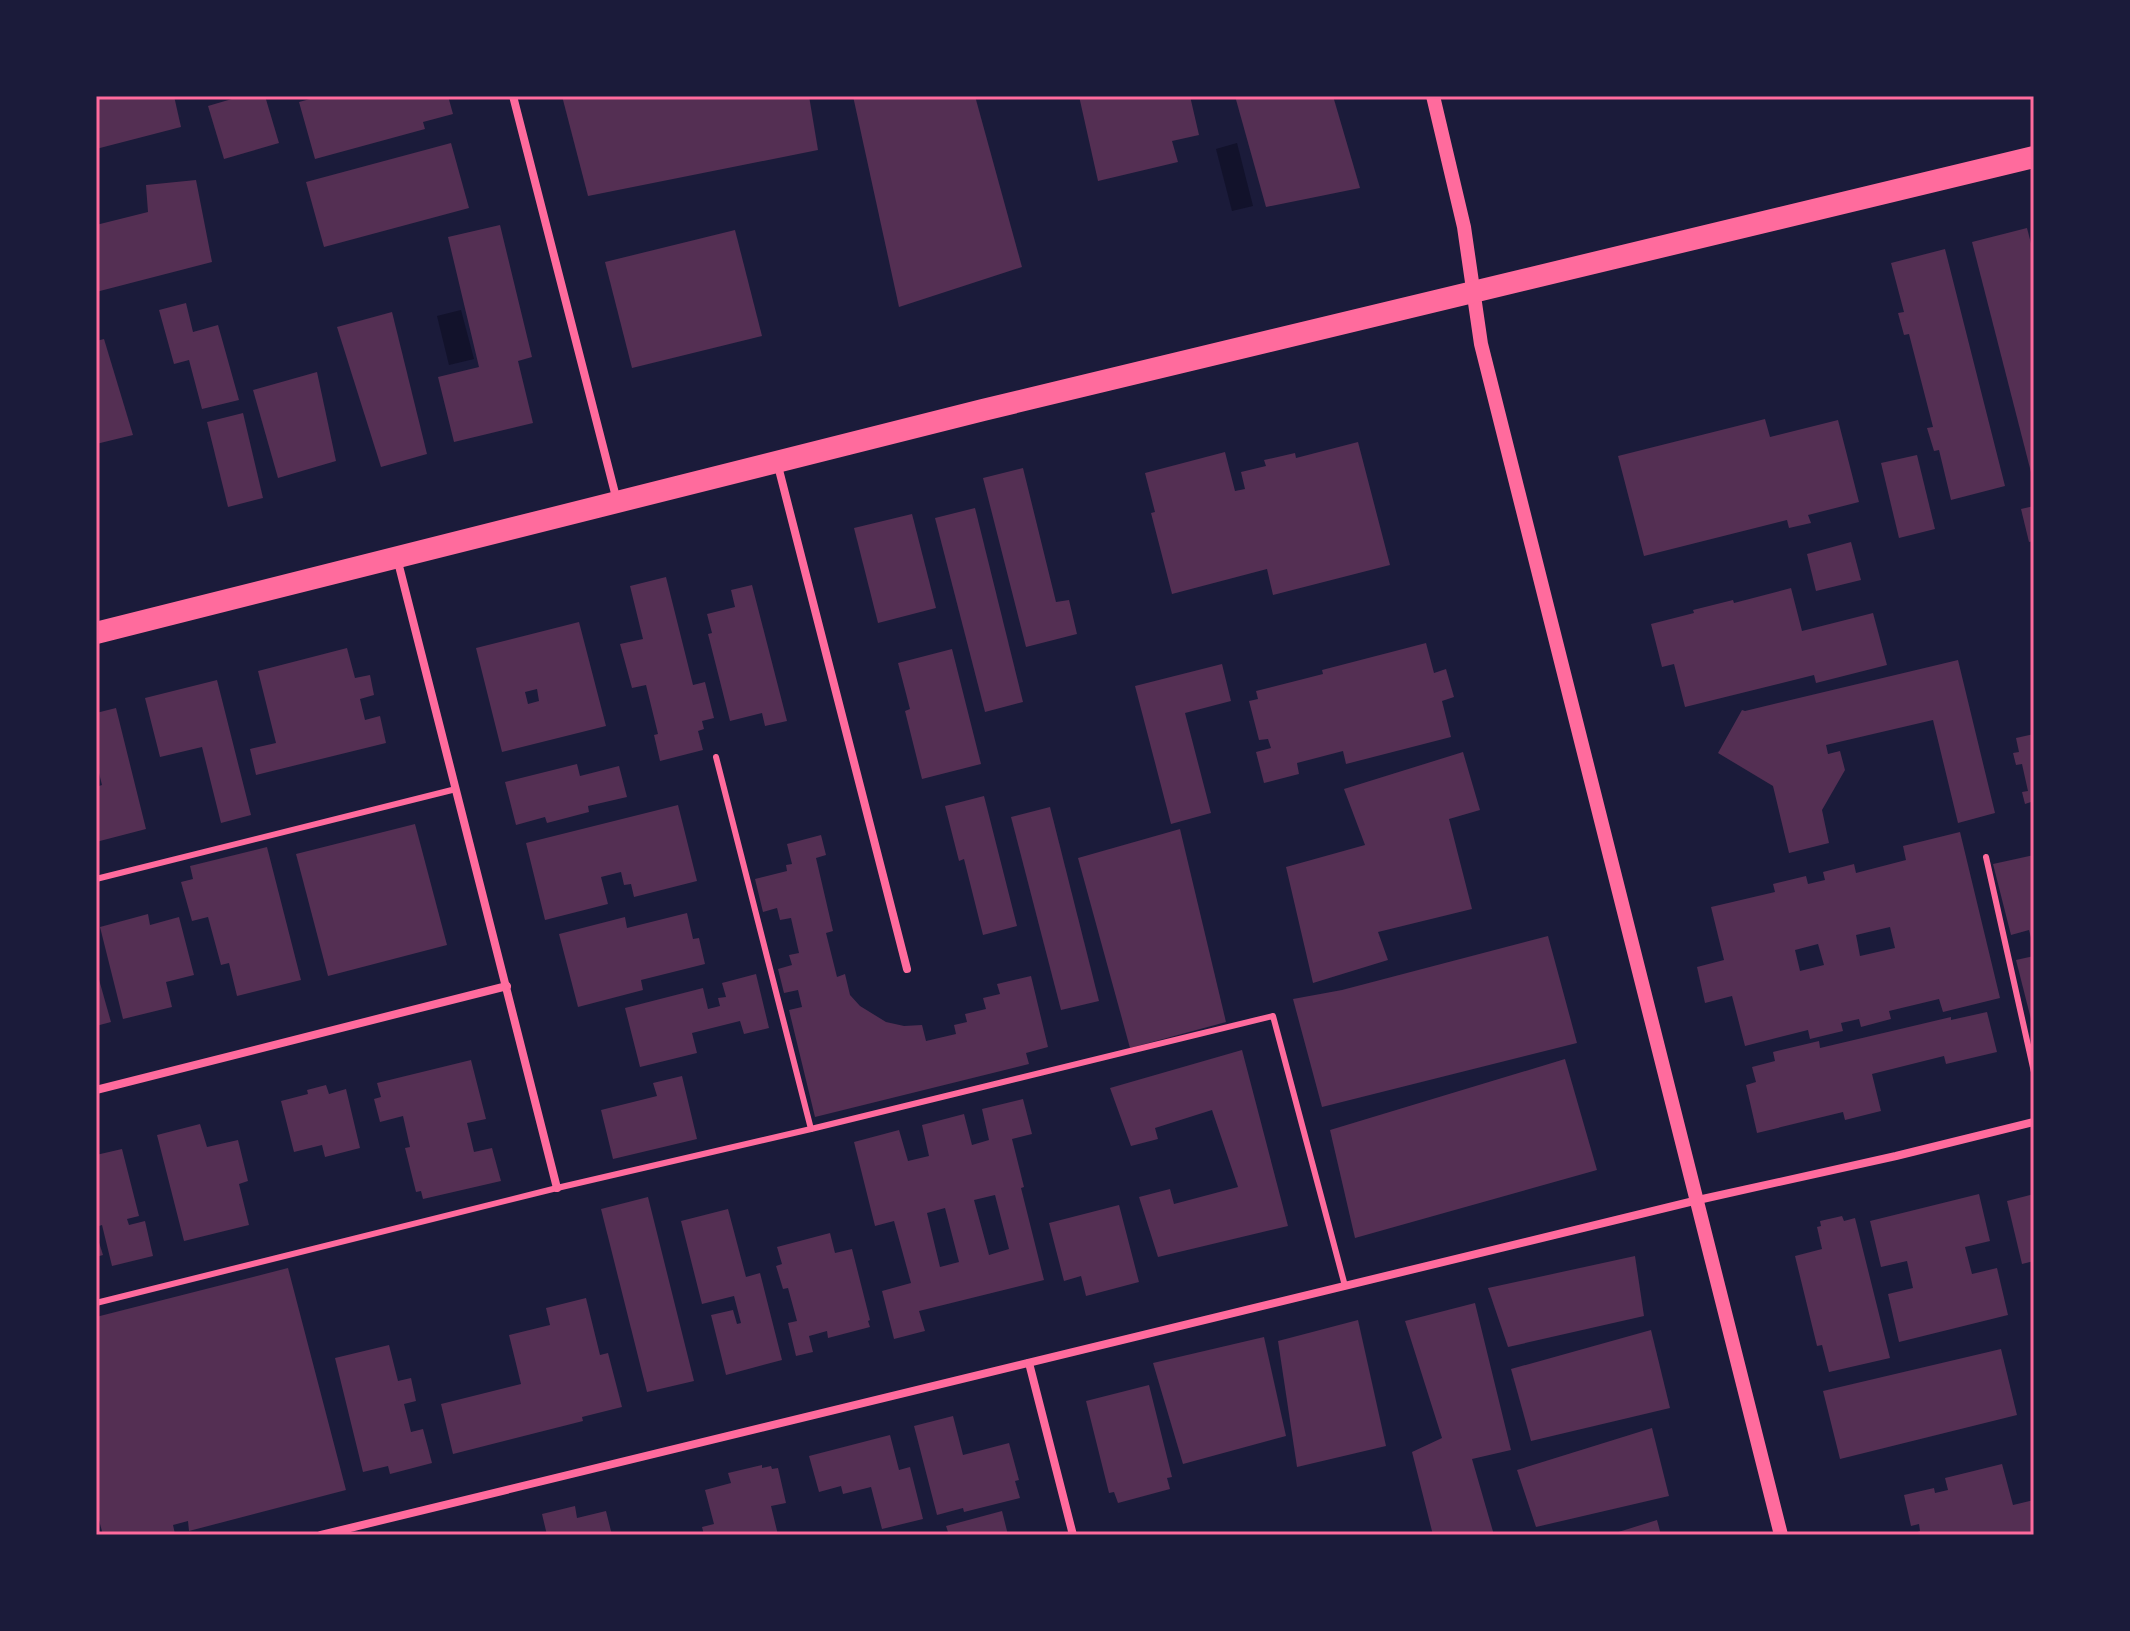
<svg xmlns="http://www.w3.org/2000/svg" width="2130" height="1631" font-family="'Fira Sans Condensed',sans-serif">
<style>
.water{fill:#12122b}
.building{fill:#542f53;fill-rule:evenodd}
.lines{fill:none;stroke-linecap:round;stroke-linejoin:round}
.service{stroke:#ff6b9d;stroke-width:6}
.minor{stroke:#ff6b9d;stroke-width:8}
.tertiary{stroke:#ff6b9d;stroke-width:14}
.trunk{stroke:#ff6b9d;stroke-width:22}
.neatline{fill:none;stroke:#ff6b9d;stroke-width:3}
</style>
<rect width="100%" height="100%" fill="#1b1b3a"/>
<g class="water">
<polygon points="1237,143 1253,206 1232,211 1216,149"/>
<polygon points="461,310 474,359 449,365 437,316"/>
</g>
<g class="building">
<polygon points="96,96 174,96 181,127 96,149"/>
<polygon points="242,96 265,96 279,143 224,159 208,106"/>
<polygon points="321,96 448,96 453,114 423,122 425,129 315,159 299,102"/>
<polygon points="562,96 809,96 818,150 588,196"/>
<polygon points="853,96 975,96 1022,267 899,307"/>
<polygon points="1079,96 1190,96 1199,135 1172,141 1178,162 1098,181"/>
<polygon points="1235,96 1333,96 1360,188 1266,207"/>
<polygon points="451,143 469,208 324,247 306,182"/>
<polygon points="196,180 212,262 96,292 96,225 148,212 146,185"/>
<polygon points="500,225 532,357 518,361 533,423 454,442 438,377 479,367 448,237"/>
<polygon points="2027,228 2034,255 2033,480 1972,242"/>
<polygon points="735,230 762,336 632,368 605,262"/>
<polygon points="1945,249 2005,486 1951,500 1939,450 1934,451 1927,428 1933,427 1909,334 1904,335 1898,313 1904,312 1891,263"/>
<polygon points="186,303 193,332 218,325 239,400 202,409 189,360 174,364 159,310"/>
<polygon points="392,312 427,454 381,467 337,327"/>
<polygon points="104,339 133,435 96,444 96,341"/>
<polygon points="317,372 336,461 278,478 253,390"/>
<polygon points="243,413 263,498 228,507 207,422"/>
<polygon points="1765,419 1770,437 1838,420 1859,502 1808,515 1811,523 1789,528 1787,520 1644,556 1618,456"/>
<polygon points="1358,442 1390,565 1273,595 1267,569 1172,594 1151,513 1155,512 1145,473 1225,452 1235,491 1245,489 1241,472 1266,466 1264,460 1295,453 1296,458"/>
<polygon points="1917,455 1935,529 1899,538 1881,463"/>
<polygon points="1023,468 1056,602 1069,600 1077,634 1026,647 983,478"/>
<polygon points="2034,506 2034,541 2029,542 2021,509"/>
<polygon points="975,508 1023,702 985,712 935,518"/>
<polygon points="912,514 936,608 878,623 854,528"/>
<polygon points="1851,542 1861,580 1816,591 1807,554"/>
<polygon points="666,577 693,685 705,682 714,718 702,721 704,729 698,731 703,750 660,761 654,735 658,734 646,685 632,688 620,644 643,639 630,586"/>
<polygon points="752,585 787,721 765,726 762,713 730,721 708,634 712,633 707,614 735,607 731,590"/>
<polygon points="1791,588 1802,631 1873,613 1887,665 1816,683 1814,675 1685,707 1674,664 1662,667 1651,624 1694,613 1693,610 1733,600 1734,603"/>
<path d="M579,622L606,726L502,752L476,648ZM537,689L539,701L528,704L525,692Z"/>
<polygon points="1426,643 1434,673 1446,669 1454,697 1442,701 1451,737 1346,764 1343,751 1297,763 1299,774 1264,783 1256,752 1271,748 1268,739 1259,740 1249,701 1258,699 1256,691 1323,674 1322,670"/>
<polygon points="347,648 355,678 370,675 374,695 360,699 365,720 380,716 386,743 256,775 250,749 276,743 258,671"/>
<polygon points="952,649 981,764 922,779 905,711 910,709 898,663"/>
<polygon points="1958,660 1995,813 1958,823 1933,720 1826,745 1828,754 1840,751 1845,770 1822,810 1829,843 1789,853 1773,786 1718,753 1742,710 1745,711"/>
<polygon points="1222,664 1231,701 1185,713 1211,813 1171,824 1135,686"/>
<polygon points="217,680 251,815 221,823 202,747 160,757 145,698"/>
<polygon points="116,708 146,829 96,842 96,787 102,785 98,769 96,770 96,713"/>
<polygon points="2034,734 2034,810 2033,810 2031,802 2025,804 2022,792 2028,791 2022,764 2016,765 2013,753 2019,752 2016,738"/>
<polygon points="1463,752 1480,810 1449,819 1472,909 1378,932 1388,960 1313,983 1286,867 1365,845 1344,789"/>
<polygon points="577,764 580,776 619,766 627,797 588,806 589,812 547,823 545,817 516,825 505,782"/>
<polygon points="984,796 1017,926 983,935 964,859 959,861 945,806"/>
<polygon points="678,805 697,881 634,897 631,884 624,885 621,872 601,877 608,904 545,920 526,843"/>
<polygon points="1050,807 1099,1001 1061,1010 1011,817"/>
<polygon points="415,824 447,945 328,976 296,854"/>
<polygon points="1180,829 1226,1022 1130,1048 1078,858"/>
<path d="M1960,832L2000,998L1943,1012L1939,999L1889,1011L1891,1019L1861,1027L1859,1019L1841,1023L1843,1031L1810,1039L1808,1030L1745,1046L1732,996L1705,1003L1697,967L1724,960L1711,907L1775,892L1773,884L1806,876L1808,884L1825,880L1823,872L1854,864L1856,873L1906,860L1903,846ZM1890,927L1895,948L1860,956L1856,935ZM1818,944L1824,965L1800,971L1795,950Z"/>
<polygon points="821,835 826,855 816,858 833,931 826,933 837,977 845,974 850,995 860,1006 886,1022 904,1026 922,1025 926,1041 956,1034 954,1025 967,1022 965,1014 986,1009 983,998 1000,994 997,984 1031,976 1048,1047 1026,1053 1029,1064 815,1117 789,1010 802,1007 798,990 784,993 778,969 792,965 789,955 799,953 791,918 780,920 777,908 763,912 755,879 787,871 786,865 792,864 787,844"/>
<polygon points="267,847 301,980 237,996 229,963 221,965 208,917 192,921 181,882 193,879 190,866"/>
<polygon points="2034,855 2034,946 2033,946 2029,930 2011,935 1993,864"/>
<polygon points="687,913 693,939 699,938 705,964 641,980 643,990 578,1007 559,934 625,917 627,928"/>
<polygon points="148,914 150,925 179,917 194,975 166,982 172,1007 123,1019 100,927"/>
<polygon points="1548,936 1577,1043 1322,1107 1293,999 1342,990"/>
<polygon points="2034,956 2034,1027 2033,1027 2016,960"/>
<polygon points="96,969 111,1022 96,1026"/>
<polygon points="756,974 769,1028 744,1034 740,1021 692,1033 697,1053 640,1067 625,1008 703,988 708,1009 720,1006 718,998 726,997 722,983"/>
<polygon points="1987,1012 1997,1052 1946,1064 1944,1056 1872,1074 1881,1111 1845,1120 1843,1112 1757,1133 1746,1085 1756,1082 1752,1067 1775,1061 1773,1052 1819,1041 1820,1048 1951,1017 1951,1020"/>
<polygon points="1242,1050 1288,1226 1158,1257 1139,1197 1170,1189 1174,1204 1238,1187 1212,1110 1155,1128 1158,1139 1131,1146 1110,1088"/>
<polygon points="1565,1059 1597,1170 1355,1238 1330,1130"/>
<polygon points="471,1060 486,1119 467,1123 474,1152 492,1148 501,1181 423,1199 421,1191 416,1192 405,1148 410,1147 403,1116 380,1122 374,1099 381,1097 377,1083"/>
<polygon points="682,1076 697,1139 613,1159 601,1110 657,1096 653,1083"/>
<polygon points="326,1085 329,1094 346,1089 360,1148 325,1157 322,1145 294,1152 281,1101 308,1094 307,1090"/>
<path d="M1023,1099L1032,1134L1012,1139L1024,1187L1021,1188L1044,1280L919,1311L925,1331L894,1339L882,1291L911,1283L894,1221L875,1226L854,1142L899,1130L908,1161L929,1156L922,1125L964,1114L972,1145L989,1140L982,1109ZM995,1195L1009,1249L989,1255L974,1200ZM945,1208L959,1262L940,1267L927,1213Z"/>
<polygon points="200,1124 207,1147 238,1140 248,1181 239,1184 249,1225 184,1241 157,1135"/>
<polygon points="122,1149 139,1216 127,1219 129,1225 145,1221 153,1256 112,1266 102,1225 96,1227 96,1155"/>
<polygon points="1979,1194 1990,1241 1965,1247 1972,1274 1997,1268 2008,1315 1899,1342 1888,1294 1913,1288 1907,1261 1881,1267 1870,1221"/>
<polygon points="2034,1194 2034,1261 2022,1264 2007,1201"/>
<polygon points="648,1197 694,1381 647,1392 601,1209"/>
<polygon points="1119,1205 1139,1282 1086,1296 1081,1276 1064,1281 1049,1223"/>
<polygon points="728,1209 746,1277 760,1273 782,1360 726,1375 711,1315 733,1310 737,1324 741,1323 734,1296 702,1304 681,1221"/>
<polygon points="1842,1216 1844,1221 1855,1218 1890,1358 1829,1372 1822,1345 1817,1346 1795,1256 1822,1249 1817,1227 1821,1226 1820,1221"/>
<polygon points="96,1233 103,1255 96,1257"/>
<polygon points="830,1233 835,1253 852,1249 870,1320 868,1321 870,1327 828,1338 827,1331 809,1336 813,1352 796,1356 788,1323 797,1321 788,1288 783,1289 776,1266 782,1264 777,1247"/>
<polygon points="1635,1256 1644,1316 1508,1347 1488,1288"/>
<polygon points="288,1268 346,1490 189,1531 188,1521 173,1525 175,1534 173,1535 103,1535 96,1509 96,1317"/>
<polygon points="586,1298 600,1355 608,1353 622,1407 582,1417 583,1421 453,1454 441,1404 521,1384 509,1335 550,1325 546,1308"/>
<polygon points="1475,1303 1511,1450 1472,1459 1494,1535 1433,1535 1412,1452 1442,1438 1405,1321"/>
<polygon points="1358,1320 1386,1446 1297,1467 1278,1341"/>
<polygon points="1651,1330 1670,1408 1531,1441 1511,1369"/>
<polygon points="1264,1337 1286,1436 1183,1464 1153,1363"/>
<polygon points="389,1345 398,1381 411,1378 416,1401 404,1404 411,1432 423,1429 432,1463 390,1474 388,1466 363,1472 335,1358"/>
<polygon points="2001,1349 2017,1415 1840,1459 1823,1391"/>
<polygon points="1149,1385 1172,1477 1167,1478 1170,1489 1118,1503 1114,1492 1109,1493 1086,1401"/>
<polygon points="953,1416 963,1455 1009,1443 1019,1480 1015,1481 1020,1498 964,1512 963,1508 937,1515 914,1426"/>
<polygon points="1652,1428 1669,1496 1536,1527 1517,1470"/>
<polygon points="890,1435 899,1470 910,1467 923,1519 882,1529 871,1487 843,1494 841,1486 819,1492 809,1456"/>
<polygon points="2002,1464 2013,1505 2034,1500 2034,1535 1910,1535 1920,1531 1919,1524 1911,1526 1904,1495 1934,1488 1935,1493 1948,1490 1945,1478"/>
<polygon points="762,1465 762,1468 771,1466 772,1469 778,1468 786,1503 771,1506 778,1535 704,1535 702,1527 714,1524 705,1490 731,1483 728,1473"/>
<polygon points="575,1506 577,1518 606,1511 612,1535 547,1535 542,1514"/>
<polygon points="1002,1511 1008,1535 949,1535 946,1526"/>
<polygon points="1657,1520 1661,1535 1612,1535 1612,1534"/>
</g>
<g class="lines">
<g class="service">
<polyline points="716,757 811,1129"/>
<polyline points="1986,857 2034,1072"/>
<polyline points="96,879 456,789"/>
<polyline points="96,1303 557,1188 811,1129 1273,1016 1345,1286"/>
</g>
<g class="minor">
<polyline points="513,96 617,501"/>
<polyline points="777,462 907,969"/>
<polyline points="397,558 557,1188"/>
<polyline points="96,1090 507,986"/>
<polyline points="1029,1363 1073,1535"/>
<polyline points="321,1535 1698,1200 1896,1156 2034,1122"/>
</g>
<polyline class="tertiary" points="1433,96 1464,227 1481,344 1781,1535"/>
<polyline class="trunk" points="96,633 983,410 2034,157"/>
</g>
<rect width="2130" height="1631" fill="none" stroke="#1b1b3a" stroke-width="196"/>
<rect x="98" y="98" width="1934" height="1435" class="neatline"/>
</svg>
